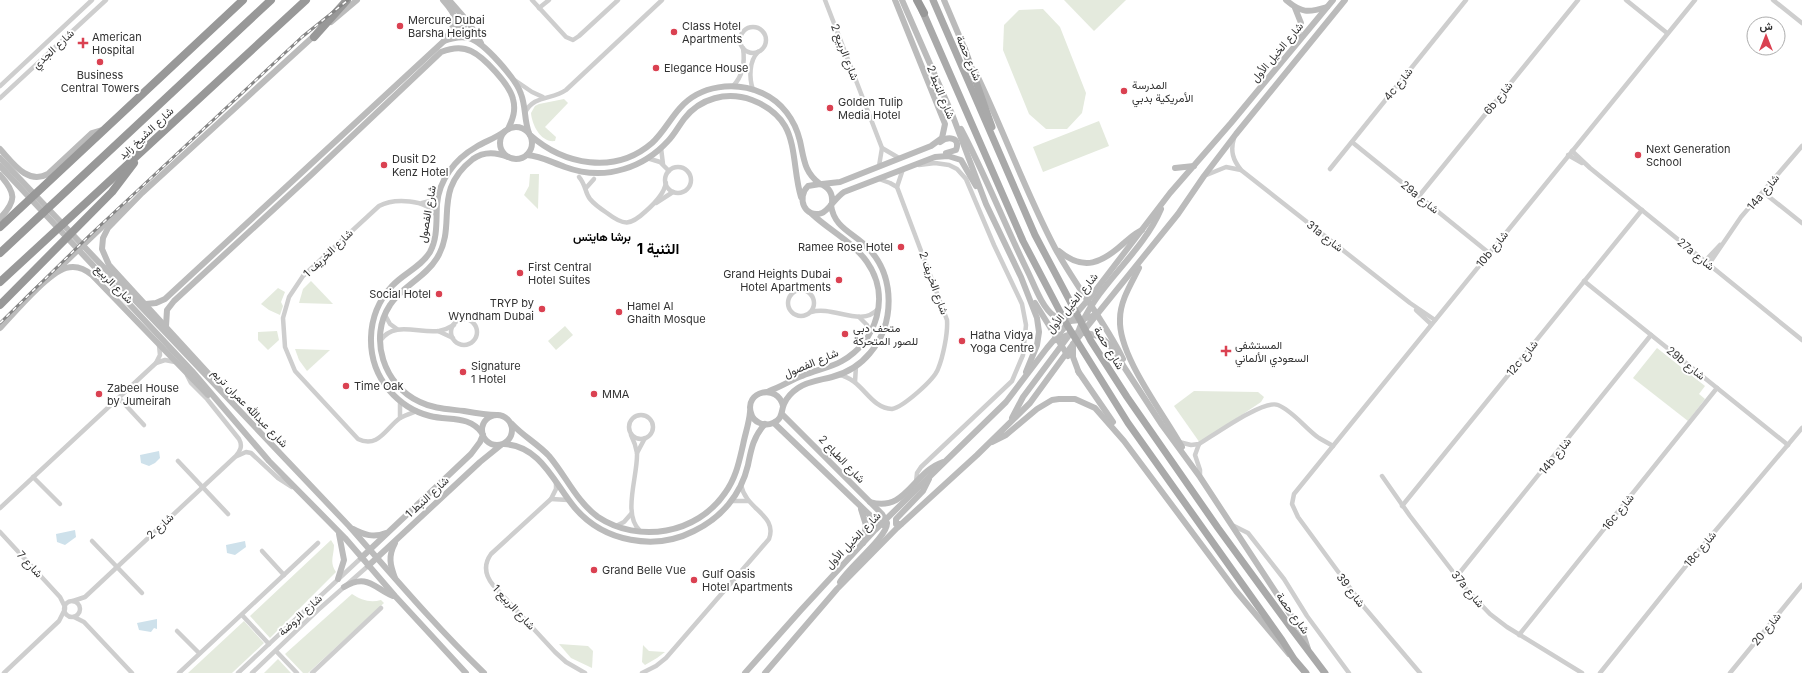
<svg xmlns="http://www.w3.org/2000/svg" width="1802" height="673" font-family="Inter,Vazirmatn,sans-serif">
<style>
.green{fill:#e4eadd}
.water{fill:#cee1eb}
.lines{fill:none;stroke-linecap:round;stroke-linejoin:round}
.street{stroke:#cecece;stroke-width:4.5}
.secondary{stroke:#bbb;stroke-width:6}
.primary{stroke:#a9a9a9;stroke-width:7}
.highway{stroke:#989898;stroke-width:8}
.rail-casing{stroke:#868686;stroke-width:3}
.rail{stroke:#fff;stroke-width:1.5;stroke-dasharray:4.5;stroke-linecap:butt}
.poi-dot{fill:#da4151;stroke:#fff;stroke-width:1.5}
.labels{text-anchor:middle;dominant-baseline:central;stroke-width:4;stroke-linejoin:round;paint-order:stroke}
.poi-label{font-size:11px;fill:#313131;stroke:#fff;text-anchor:start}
.street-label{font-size:11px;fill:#313131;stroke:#fff}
.neighbourhood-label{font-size:12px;font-weight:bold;fill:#000;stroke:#fff}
.district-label{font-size:15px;font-weight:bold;fill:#000;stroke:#fff}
</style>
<rect width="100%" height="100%" fill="#fff"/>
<g class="green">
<polygon points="1064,0 1126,0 1094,31"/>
<polygon points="1043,9 1060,27 1086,93 1082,113 1067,129 1046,129 1029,114 1003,50 1004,25 1019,10"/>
<path d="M564,99L568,103L545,127L556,137L555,141C541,143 532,125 531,113L535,106L539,104Z"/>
<polygon points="1099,121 1109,146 1043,172 1033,147"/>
<polygon points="530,174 539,174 538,209 524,195 529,186"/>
<polygon points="311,281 333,304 299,303 303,289"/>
<polygon points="278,288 285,292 281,302 283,306 280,315 269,310 261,304"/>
<polygon points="565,326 573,335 556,350 548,341"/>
<polygon points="277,331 279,340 268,350 258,340 258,332"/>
<polygon points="1657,348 1705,386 1699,394 1705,399 1688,421 1633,378"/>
<polygon points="295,349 330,350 307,371 299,360"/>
<polygon points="1194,391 1258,392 1264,397 1261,402 1200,443 1174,406"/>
<path d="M331,540L334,545C334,556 329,562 336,572L270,638L250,616Z"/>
<path d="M352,594C361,600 370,603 381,600L384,603L308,673H303L285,654Z"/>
<polygon points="244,621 264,643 232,673 188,673"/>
<polygon points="559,644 588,646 593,651 592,668 571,658"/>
<polygon points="643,645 649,651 665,652 657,658 645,665 642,662"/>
<polygon points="278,659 291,673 264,673"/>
</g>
<g class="water">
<polygon points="159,451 160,458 155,463 149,466 141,463 140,455"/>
<polygon points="75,530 76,537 65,545 57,542 56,534"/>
<polygon points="245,541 246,547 235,555 227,553 226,545"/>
<polygon points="157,619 157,629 154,628 151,632 139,630 137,623"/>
</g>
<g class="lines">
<g class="street">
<polyline points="532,0 566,37 573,40 579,36 618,0"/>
<polyline points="825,0 882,148 879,166"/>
<polyline points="1626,0 1667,33"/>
<polyline points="1773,0 1802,23"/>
<polyline points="539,8 549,0"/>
<circle cx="753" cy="40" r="13"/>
<polyline points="513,79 532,92 543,97"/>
<polyline points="0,86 92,0"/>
<path d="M733,86C743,76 745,62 743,48"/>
<path d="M753,90C749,78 749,61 758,52"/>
<polyline points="0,98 106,0"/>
<path d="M525,113C533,95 552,100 566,90L662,0"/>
<path d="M1234,138C1230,151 1233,160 1241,170L1410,303L1435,320"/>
<polyline points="1352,142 1489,253"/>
<polyline points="661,148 663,164"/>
<polyline points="882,148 899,158"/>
<polyline points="1572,151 1590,168 1802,340"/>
<polyline points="1568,155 1582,163"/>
<polyline points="647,158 660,162 669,171"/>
<circle cx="678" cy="180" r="13"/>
<polyline points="1330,169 1466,0"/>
<polyline points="1204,176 1226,167 1241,170"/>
<path d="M579,177C586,185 585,193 590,199C594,204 601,209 607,213C624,226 630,226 646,211C654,204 664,194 666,183"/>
<polyline points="879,179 890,183 897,187"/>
<polyline points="586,188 594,179"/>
<polyline points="1763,192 1802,223"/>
<polyline points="1419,196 1578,0"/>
<polyline points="422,203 430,201 438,196"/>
<polyline points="656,203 673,192"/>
<polyline points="1705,261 1720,245"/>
<polyline points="1709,264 1741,217 1802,146"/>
<polyline points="1584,281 1788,445"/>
<circle cx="801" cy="303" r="13"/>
<polyline points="1416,310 1431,324"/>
<path d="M811,312C833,305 861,328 878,309"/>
<polyline points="385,315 390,324 397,329"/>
<polyline points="859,317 867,325 870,333"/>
<circle cx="464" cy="332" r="13"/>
<polyline points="438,331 453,338"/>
<path d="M380,341C394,320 419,334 439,331C444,330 449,328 454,325"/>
<polyline points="156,363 165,360 175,362"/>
<path d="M839,375C863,379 869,408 892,409C903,407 934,380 938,369C943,357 948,333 947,320L897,187L903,169"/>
<polyline points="855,382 856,366"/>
<polyline points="119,398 144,425"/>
<path d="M417,411C412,413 405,415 400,418C386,428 378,449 358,439L295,371L285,347L283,318L289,297L303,276L379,206C394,198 427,199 436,215"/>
<circle cx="641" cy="427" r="12"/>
<polyline points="400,418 400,401"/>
<path d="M631,435C634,441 636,447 637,453C638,476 622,514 640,531"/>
<path d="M1179,442L1191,445L1199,444C1214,435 1264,399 1278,405C1293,411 1306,429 1319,438C1324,441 1328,443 1333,446"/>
<polyline points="1199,444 1195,455 1200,470 1200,477"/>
<polyline points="637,453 645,438"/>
<polyline points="237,456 246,452 251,453 278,478 292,487"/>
<polyline points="178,461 228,514"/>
<polyline points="1382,476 1410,516 1467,590 1490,614 1507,627 1582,673"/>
<polyline points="33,477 60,504"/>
<polyline points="916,482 917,473 921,467 1012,381 1023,355 1026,325 1022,304 994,245 966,179 957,169 949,165 935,163 919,165"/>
<path d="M556,483V489L551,499L491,554C483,565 485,575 493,585L555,652L566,662L585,673"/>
<polyline points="551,499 568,500"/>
<polyline points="731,501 748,501"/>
<polyline points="1402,506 1642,210"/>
<polyline points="0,508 156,363 160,355 159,345"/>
<polyline points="1232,525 1248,533 1284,579 1307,616 1349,673"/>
<polyline points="616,526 624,522 631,514"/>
<polyline points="0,532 60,597 65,607"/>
<polyline points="92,541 142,593"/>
<polyline points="262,551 284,575"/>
<polyline points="1457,576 1651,335"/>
<path d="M73,601L85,597L236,456C240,451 243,446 239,439L207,399L191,383L187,375"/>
<circle cx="72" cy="609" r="8"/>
<polyline points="242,615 269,644"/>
<polyline points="74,617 84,622 132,673"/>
<polyline points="177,631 199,653"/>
<polyline points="1519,635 1717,388"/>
<polyline points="276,651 297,673"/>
<polyline points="4,673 59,621 65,609"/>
<polyline points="179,673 318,543"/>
<polyline points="238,673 361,558"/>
<polyline points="252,673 318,610 368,566"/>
<polyline points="312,673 381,608"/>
<path d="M642,673L656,666L666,658L769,539C778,515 746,510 741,485"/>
<polyline points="1420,673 1364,607 1298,517 1292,504 1294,494 1695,0"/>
<polyline points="1600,673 1689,562 1802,428"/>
<polyline points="1730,673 1802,585"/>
</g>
<g class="secondary">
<polyline points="449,0 469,23 481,43"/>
<polyline points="902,0 952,114 986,204 1021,277 1037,318 1039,332 1037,345 1026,372"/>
<polyline points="944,0 966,52"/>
<path d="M1286,0C1301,13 1308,13 1327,7"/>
<polyline points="1295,8 1301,23 1296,42"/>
<polyline points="331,22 357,0"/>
<polyline points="454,24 458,28 463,27 467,21"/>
<path d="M444,41C452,38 460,36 469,38C484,42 516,79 521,94C526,107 524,120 529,133"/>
<path d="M975,71C1003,129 1025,191 1055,248C1076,287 1104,320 1123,359"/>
<circle cx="516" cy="143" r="16"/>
<path d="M961,129C985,174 1004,223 1027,270C1034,284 1041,306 1054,316C1066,325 1083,320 1095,315"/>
<path d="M530,135C564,165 615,175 652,143C663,133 670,119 680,108C700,85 735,81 762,93C782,102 795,120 800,141C804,159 804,172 820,184"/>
<path d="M940,142C948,136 961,137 956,150L946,153"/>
<path d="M0,149C13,163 27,185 48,174L92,133L102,130"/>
<path d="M527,155C541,156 551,162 565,167C584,174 605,175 624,169C641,164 656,154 668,141C674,135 678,127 684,119C700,98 727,91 752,100C765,105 778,114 785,126C796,145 794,175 801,197"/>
<path d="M0,158L349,526C393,576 436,627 484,673"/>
<polyline points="0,166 192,371 269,461 345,538 395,596 466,673"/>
<polyline points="1175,168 1194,166"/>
<path d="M0,175C16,193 17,201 0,218"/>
<polyline points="822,184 840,182 931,146 942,138 945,124 895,0"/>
<path d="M832,203C833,193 829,187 820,184L808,186C796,198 805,219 822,213C828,211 836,197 844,192L935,157L948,156L961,160L976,186"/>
<path d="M1059,251C1084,272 1102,263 1124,243C1130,238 1135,233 1142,230"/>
<path d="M1139,268C1131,284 1120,301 1120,319C1118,356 1164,414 1182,447"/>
<polyline points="56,271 126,204"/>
<polyline points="1035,303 1068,356"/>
<path d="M146,304L156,303L165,299L444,41C458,21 459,18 443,0"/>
<path d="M166,326L167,310L174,301L312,174L441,52C451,48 461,46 471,51C484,57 510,85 513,99C516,110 513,119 508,129"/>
<path d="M0,328C14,313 47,274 66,268C76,265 85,269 92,275L208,395"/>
<path d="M1077,335C1093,287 1141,256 1161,209"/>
<path d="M1056,340C1073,331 1094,329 1109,344L1162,425L1200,477L1294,620L1303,634L1308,649"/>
<polyline points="1073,344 1073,357 1079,373"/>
<polyline points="1078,371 1113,422"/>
<polyline points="219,385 109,265 102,249 103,238 108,228 142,193 316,34"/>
<path d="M769,391C781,387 791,380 802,376C815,370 830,368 842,361C877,341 891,296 867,262C854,243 829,230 812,214"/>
<path d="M783,406C778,383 744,391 751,413C753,422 764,427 773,423C783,419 781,411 784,404C787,397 792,392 798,388C808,381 821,380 832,377C847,373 861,364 870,353C895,324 895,277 869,249C855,233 834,229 831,205"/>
<path d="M782,414L882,514L887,523C888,536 849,567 840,582"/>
<circle cx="497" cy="430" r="15"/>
<path d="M497,415C486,415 475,413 464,411C449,409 434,409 420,402C384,386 368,338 390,305C402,286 425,278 437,258C458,223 431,192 473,159C484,151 496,152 508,157"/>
<polyline points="1012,418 1023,397 1070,334"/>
<polyline points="774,423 876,521 883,525"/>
<path d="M512,424C523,436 538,444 549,456C566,476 576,501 598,517C639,544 697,534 725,493C736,478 739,462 743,445C745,434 749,424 750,412"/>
<path d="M482,433C469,415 449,421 430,416C414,412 400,403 389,390C364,360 365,315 392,286C404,273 421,267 430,252C438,237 436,220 437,204C439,180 455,159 476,147C486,141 496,138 505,131"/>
<polyline points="992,442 1006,435 1037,409 1052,400 1059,399 1075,399 1095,408 1124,441 1236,591 1289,654"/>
<path d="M504,444C541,446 554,483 575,508C604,542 655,551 694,531C721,518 741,495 748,465C751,450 753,437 765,424"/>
<path d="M870,502C906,513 913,472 943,462"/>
<polyline points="861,509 866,525 863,543"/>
<polyline points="901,524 896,524 896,519 923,491 929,479"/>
<path d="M353,529C364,535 374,538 386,533"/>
<path d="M395,543C388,556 390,565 395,578"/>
<polyline points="361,558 471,454 480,442 483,435"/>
<polyline points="368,566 480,462 501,445"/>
<polyline points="338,579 344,560 339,534"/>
<path d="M344,587C367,573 374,588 393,596"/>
<polyline points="745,673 801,610 875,530 1006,402 1047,348 1092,295 1170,193 1231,123 1333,0"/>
<polyline points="765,673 837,589 897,528 977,455 1030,403 1073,344 1178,214 1204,176 1236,134 1345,0"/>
</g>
<g class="primary">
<polyline points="933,0 1035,235 1091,341 1127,397 1218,528 1291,628 1325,673"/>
<polyline points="922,10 1023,241 1067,325 1128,423 1282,640 1294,659 1306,673"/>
<polyline points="964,48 992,127"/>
</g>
<g class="highway">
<polyline points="917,0 924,13"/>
<polyline points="314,37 347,0"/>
<polyline points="0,227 243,0"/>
<polyline points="0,253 271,0"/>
<polyline points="0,282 306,0"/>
<polyline points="0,305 112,192 134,163"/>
</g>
<g class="rail-casing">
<polyline id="rail" points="0,323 91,234 302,37 348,0"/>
</g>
<use href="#rail" class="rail"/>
</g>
<g class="poi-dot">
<circle cx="400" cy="26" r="4"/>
<circle cx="674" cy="32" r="4"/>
<path d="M81 37h4v4h4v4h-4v4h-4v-4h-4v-4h4z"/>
<circle cx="100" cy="62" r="4"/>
<circle cx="656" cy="68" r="4"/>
<circle cx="1124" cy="91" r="4"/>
<circle cx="830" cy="108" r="4"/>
<circle cx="1638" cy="155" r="4"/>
<circle cx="384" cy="165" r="4"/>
<circle cx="901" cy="247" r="4"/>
<circle cx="520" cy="273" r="4"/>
<circle cx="839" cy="280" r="4"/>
<circle cx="439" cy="294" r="4"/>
<circle cx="542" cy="309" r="4"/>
<circle cx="619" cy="312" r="4"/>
<circle cx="845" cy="334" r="4"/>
<circle cx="962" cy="341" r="4"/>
<path d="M1224 345h4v4h4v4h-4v4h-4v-4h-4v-4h4z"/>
<circle cx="463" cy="372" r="4"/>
<circle cx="346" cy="386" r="4"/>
<circle cx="99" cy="394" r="4"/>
<circle cx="594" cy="394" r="4"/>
<circle cx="594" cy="570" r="4"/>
<circle cx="694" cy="580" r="4"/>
</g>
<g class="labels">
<g class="poi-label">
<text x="408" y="20">Mercure Dubai<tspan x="408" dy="13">Barsha Heights</tspan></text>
<text x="682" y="26">Class Hotel<tspan x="682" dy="13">Apartments</tspan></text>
<text x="92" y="37">American<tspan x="92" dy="13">Hospital</tspan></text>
<text x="664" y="68">Elegance House</text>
<text x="100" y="75" text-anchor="middle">Business<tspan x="100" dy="13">Central Towers</tspan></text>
<text x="1132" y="85">المدرسة<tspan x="1132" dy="13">الأمريكية بدبي</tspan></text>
<text x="838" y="102">Golden Tulip<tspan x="838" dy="13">Media Hotel</tspan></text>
<text x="1646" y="149">Next Generation<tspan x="1646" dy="13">School</tspan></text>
<text x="392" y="159">Dusit D2<tspan x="392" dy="13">Kenz Hotel</tspan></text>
<text x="893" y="247" text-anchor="end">Ramee Rose Hotel</text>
<text x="528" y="267">First Central<tspan x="528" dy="13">Hotel Suites</tspan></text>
<text x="831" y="274" text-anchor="end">Grand Heights Dubai<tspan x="831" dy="13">Hotel Apartments</tspan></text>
<text x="431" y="294" text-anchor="end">Social Hotel</text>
<text x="534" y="303" text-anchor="end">TRYP by<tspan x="534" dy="13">Wyndham Dubai</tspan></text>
<text x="627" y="306">Hamel Al<tspan x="627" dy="13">Ghaith Mosque</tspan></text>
<text x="853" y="328">متحف دبي<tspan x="853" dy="13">للصور المتحركة</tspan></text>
<text x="970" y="335">Hatha Vidya<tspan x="970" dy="13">Yoga Centre</tspan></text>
<text x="1235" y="345">المستشفى<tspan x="1235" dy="13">السعودي الألماني</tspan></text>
<text x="471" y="366">Signature<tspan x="471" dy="13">1 Hotel</tspan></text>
<text x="354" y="386">Time Oak</text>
<text x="107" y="388">Zabeel House<tspan x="107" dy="13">by Jumeirah</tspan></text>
<text x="602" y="394">MMA</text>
<text x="602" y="570">Grand Belle Vue</text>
<text x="702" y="574">Gulf Oasis<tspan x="702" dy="13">Hotel Apartments</tspan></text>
</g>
<g class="street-label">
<text transform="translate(53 49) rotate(-43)">شارع الجدي</text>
<text transform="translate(845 52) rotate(69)">شارع الربيع 2</text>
<text transform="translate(1277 52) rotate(-50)">شارع الخيل الأول</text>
<text transform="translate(969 58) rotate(67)">شارع حصة</text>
<text transform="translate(1398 84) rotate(-51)">4c شارع</text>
<text transform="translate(941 92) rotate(68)">شارع النبط 2</text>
<text transform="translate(1498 98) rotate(-51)">6b شارع</text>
<text transform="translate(146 133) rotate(-43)">شارع الشيخ زايد</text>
<text transform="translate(1763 192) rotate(-50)">14a شارع</text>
<text transform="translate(1420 197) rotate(39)">29a شارع</text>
<text transform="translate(427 214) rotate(-80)">شارع الفصول</text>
<text transform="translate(1325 236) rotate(38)">31a شارع</text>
<text transform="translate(1492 249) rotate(-51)">10b شارع</text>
<text transform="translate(328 253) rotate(-44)">شارع الخريف 1</text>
<text transform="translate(1696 254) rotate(39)">27a شارع</text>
<text transform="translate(934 283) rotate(70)">شارع الخريف 2</text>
<text transform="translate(114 284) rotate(45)">شارع الربيع</text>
<text transform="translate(1072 303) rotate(-51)">شارع الخيل الأول</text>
<text transform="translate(1109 348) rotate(59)">شارع حصة</text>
<text transform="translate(1522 358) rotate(-51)">12c شارع</text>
<text transform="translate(811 363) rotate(-23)">شارع الفصول</text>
<text transform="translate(1686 363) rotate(39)">29b شارع</text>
<text transform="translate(250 408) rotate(46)">شارع عبدالله عمران تريم</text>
<text transform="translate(1555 456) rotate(-51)">14b شارع</text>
<text transform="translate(842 459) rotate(46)">شارع الطباع 2</text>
<text transform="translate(427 497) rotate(-43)">شارع النبط 1</text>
<text transform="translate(1618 512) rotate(-51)">16c شارع</text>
<text transform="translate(160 526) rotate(-43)">شارع 2</text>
<text transform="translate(853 540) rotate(-46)">شارع الخيل الأول</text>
<text transform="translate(1700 549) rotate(-50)">18c شارع</text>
<text transform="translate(30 564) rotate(47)">شارع 7</text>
<text transform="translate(1468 589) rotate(50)">37a شارع</text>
<text transform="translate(1351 590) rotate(53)">شارع 39</text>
<text transform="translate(514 607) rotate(47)">شارع الربيع 1</text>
<text transform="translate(1293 613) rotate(54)">شارع حصة</text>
<text transform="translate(300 615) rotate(-43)">شارع الروضة</text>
<text transform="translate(1766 629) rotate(-51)">شارع 20</text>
</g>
<g class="neighbourhood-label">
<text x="602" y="236">برشا هايتس</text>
</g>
<g class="district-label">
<text x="658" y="248">الثنية 1</text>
</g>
</g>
<g transform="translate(1766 36)"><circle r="19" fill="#ffffff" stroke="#adadad"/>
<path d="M0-3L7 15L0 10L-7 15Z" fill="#da4151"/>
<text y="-6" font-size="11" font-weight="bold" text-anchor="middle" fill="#313131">ش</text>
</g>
</svg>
